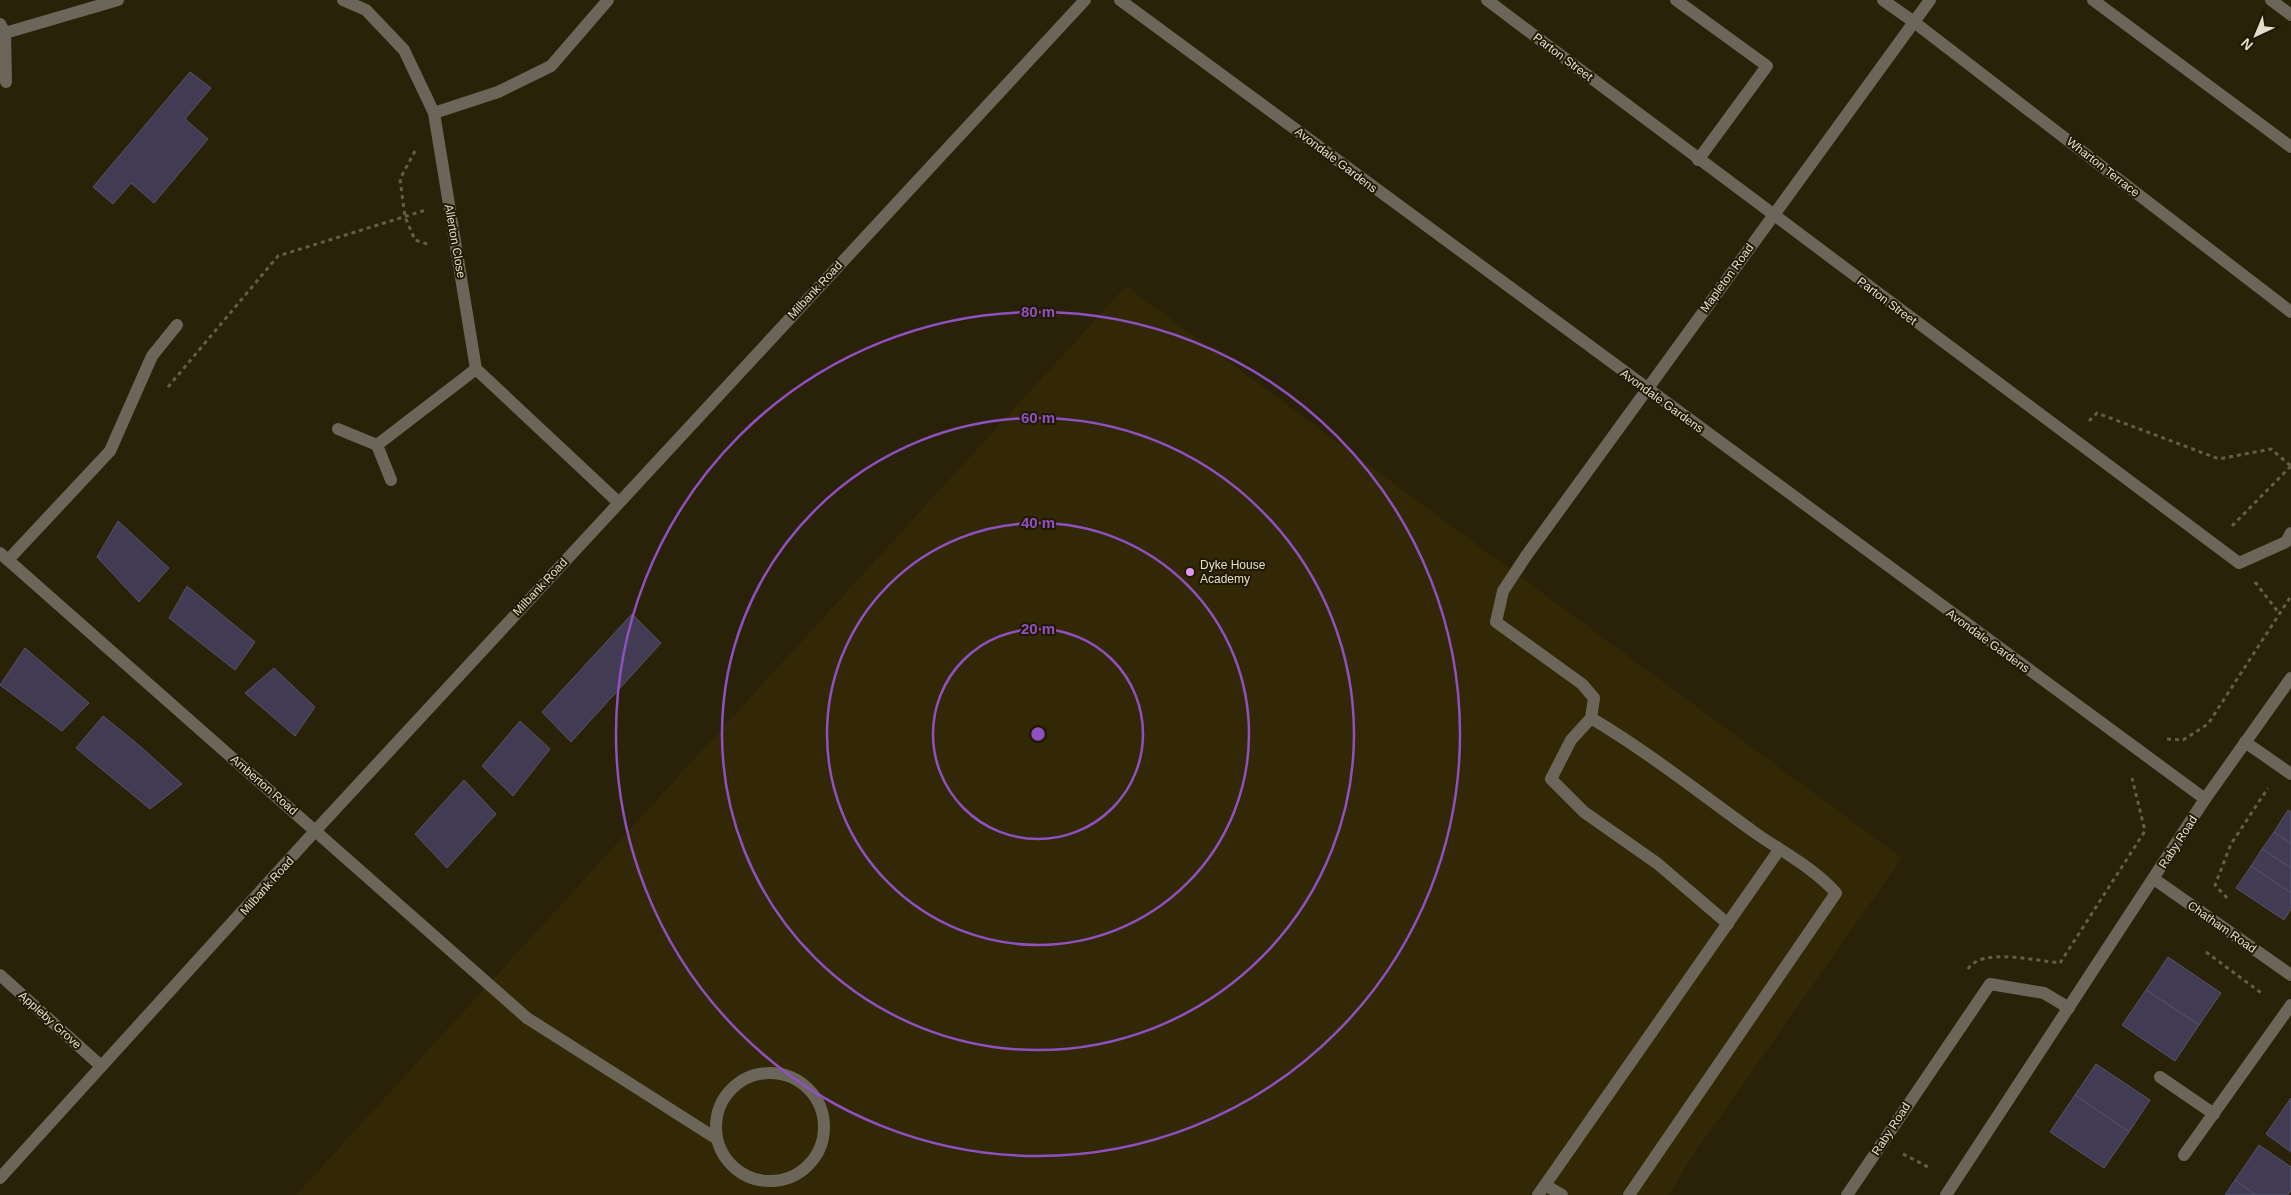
<svg xmlns="http://www.w3.org/2000/svg" width="2291" height="1195" font-family="Helvetica,sans-serif">
<style>
.built{fill:#322805}
.building{fill:#413c54;stroke:#57526c}
.lines{fill:none;stroke-linecap:round;stroke-linejoin:round}
.path{stroke:#655e47;stroke-width:3;stroke-dasharray:4 4;stroke-linecap:butt}
.service{stroke:#6c655a;stroke-width:12}
.pedestrian{stroke:#6c655a;stroke-width:12}
.minor{stroke:#6c655a;stroke-width:12}
.tertiary{stroke:#6c655a;stroke-width:12}
.ring{fill:none;stroke:#9050c2;stroke-width:2.5}
.poi-dot{fill:#de98f2;stroke:#201901;stroke-width:2}
.labels{text-anchor:middle;dominant-baseline:central;stroke-width:4;stroke-linejoin:round;paint-order:stroke}
.street-label{font-size:12px;fill:#e3decf;stroke:#201901}
.poi-label{font-size:12px;fill:#e3decf;stroke:#201901;text-anchor:start}
.centre{fill:#9050c2;stroke:#201901;stroke-width:2.5}
.ring-label{font-size:15px;text-anchor:middle;font-weight:bold;fill:#9050c2;stroke:#201901;stroke-width:4;stroke-linejoin:round;paint-order:stroke}
</style>
<rect width="100%" height="100%" fill="#2a2208"/>
<polygon class="built" points="1126,286 1902,858 1696,1151 1668,1195 296,1195"/>
<g class="building">
<polygon points="190,72 211,88 185,119 208,139 154,203 131,183 113,204 93,187"/>
<polygon points="118,521 169,568 139,602 97,557"/>
<polygon points="187,586 255,642 235,670 169,618"/>
<polygon points="632,614 661,643 571,742 542,712"/>
<polygon points="25,648 89,703 62,731 0,685"/>
<polygon points="274,668 315,707 295,736 245,693"/>
<polygon points="103,716 141,747 182,784 150,809 76,748"/>
<polygon points="520,721 550,749 513,796 482,766"/>
<polygon points="464,780 496,814 447,868 415,834"/>
<polygon points="2288,810 2291,812 2291,844 2274,832"/>
<polygon points="2274,832 2291,844 2291,868 2262,849"/>
<polygon points="2262,849 2291,868 2291,893 2251,866"/>
<polygon points="2251,866 2291,893 2291,909 2284,920 2236,888"/>
<polygon points="2168,957 2221,993 2199,1025 2146,990"/>
<polygon points="2146,990 2199,1025 2175,1061 2122,1025"/>
<polygon points="2096,1064 2150,1100 2129,1132 2075,1095"/>
<polygon points="2075,1095 2129,1132 2104,1168 2050,1132"/>
<polygon points="2291,1098 2291,1152 2266,1134"/>
<polygon points="2259,1145 2291,1167 2291,1191 2288,1195 2256,1195 2235,1180"/>
<polygon points="2235,1180 2256,1195 2225,1195"/>
</g>
<g class="lines">
<g class="path">
<polyline points="415,151 400,179 405,217 415,240 430,245"/>
<polyline points="168,387 278,256 426,210"/>
<polyline points="2089,421 2097,413 2219,459 2271,449 2291,466"/>
<polyline points="2232,526 2291,466"/>
<polyline points="2255,582 2279,613"/>
<polyline points="2167,739 2183,740 2208,724 2291,596"/>
<polyline points="2227,898 2215,885 2231,844 2268,788"/>
<polyline points="2206,952 2264,995"/>
<path d="M1968,969C1981,947 2038,961 2060,963L2145,831L2132,778"/>
<polyline points="1903,1154 1930,1168"/>
</g>
<g class="service">
<polyline points="1676,0 1767,66 1698,160"/>
<polyline points="2093,0 2291,147"/>
<polyline points="1526,556 1503,591 1496,622 1582,684 1594,698 1591,718 1571,740 1551,779 1584,812 1658,864 1728,924"/>
<polyline points="8,560 110,451 152,356 177,325"/>
<path d="M1591,718C1648,752 1700,793 1754,832C1782,852 1813,867 1836,893L1629,1195"/>
<polyline points="2245,742 2291,774"/>
<polyline points="527,1018 717,1139"/>
<circle cx="770" cy="1127" r="54"/>
<polyline points="1545,1185 1562,1195"/>
<polyline points="1538,1195 1779,850"/>
</g>
<polyline class="pedestrian" points="1914,22 1930,0"/>
<g class="minor">
<polyline points="343,0 366,10 404,50 434,113 476,369 618,502"/>
<polyline points="1120,0 2205,799"/>
<polyline points="1487,0 2239,563 2286,542 2291,533"/>
<polyline points="1883,0 1914,22 2291,312"/>
<polyline points="2271,0 2291,15"/>
<polyline points="0,24 5,33 6,82"/>
<polyline points="5,33 118,0"/>
<polyline points="434,113 498,92 551,66 608,0"/>
<polyline points="338,429 377,445 391,480"/>
<polyline points="377,445 476,369"/>
<polyline points="0,553 527,1018"/>
<polyline points="1526,556 1914,22"/>
<polyline points="2154,879 2291,975"/>
<polyline points="0,975 101,1066"/>
<polyline points="2160,1077 2214,1114"/>
<polyline points="2184,1155 2291,1005"/>
<polyline points="0,1178 316,830 1085,0"/>
<polyline points="1847,1195 1990,984 2044,993 2069,1008"/>
</g>
<polyline class="tertiary" points="1946,1195 2205,799 2291,678"/>
</g>
<g class="ring">
<circle cx="1038" cy="734" r="105"/>
<circle cx="1038" cy="734" r="211"/>
<circle cx="1038" cy="734" r="316"/>
<circle cx="1038" cy="734" r="422"/>
</g>
<circle class="poi-dot" cx="1190" cy="572" r="5"/>
<g class="labels">
<g class="street-label">
<text transform="translate(1563 57) rotate(37)">Parton Street</text>
<text transform="translate(1336 160) rotate(37)">Avondale Gardens</text>
<text transform="translate(2103 167) rotate(38)">Wharton Terrace</text>
<text transform="translate(455 241) rotate(80)">Allerton Close</text>
<text transform="translate(1727 278) rotate(-54)">Mapleton Road</text>
<text transform="translate(815 290) rotate(-47)">Milbank Road</text>
<text transform="translate(1887 301) rotate(37)">Parton Street</text>
<text transform="translate(1662 401) rotate(36)">Avondale Gardens</text>
<text transform="translate(540 587) rotate(-47)">Milbank Road</text>
<text transform="translate(1988 641) rotate(36)">Avondale Gardens</text>
<text transform="translate(264 785) rotate(41)">Amberton Road</text>
<text transform="translate(2178 842) rotate(-57)">Raby Road</text>
<text transform="translate(267 886) rotate(-48)">Milbank Road</text>
<text transform="translate(2222 927) rotate(35)">Chatham Road</text>
<text transform="translate(50 1020) rotate(42)">Appleby Grove</text>
<text transform="translate(1891 1129) rotate(-57)">Raby Road</text>
</g>
<g class="poi-label">
<text x="1200" y="565">Dyke House<tspan x="1200" dy="14">Academy</tspan></text>
</g>
</g>
<circle cx="1038" cy="734" r="8" class="centre"/>
<g class="ring-label">
<text x="1038" y="317">80 m</text>
<text x="1038" y="423">60 m</text>
<text x="1038" y="528">40 m</text>
<text x="1038" y="634">20 m</text>
</g>
<g transform="translate(2256 35) rotate(224)" stroke="#201901" stroke-width="4" paint-order="stroke">
<path d="M0-4L9 19L0 12L-9 19Z" fill="#e3decf"/>
<text y="-8" font-size="14" font-weight="bold" text-anchor="middle" fill="#e3decf">N</text>
</g>
</svg>
